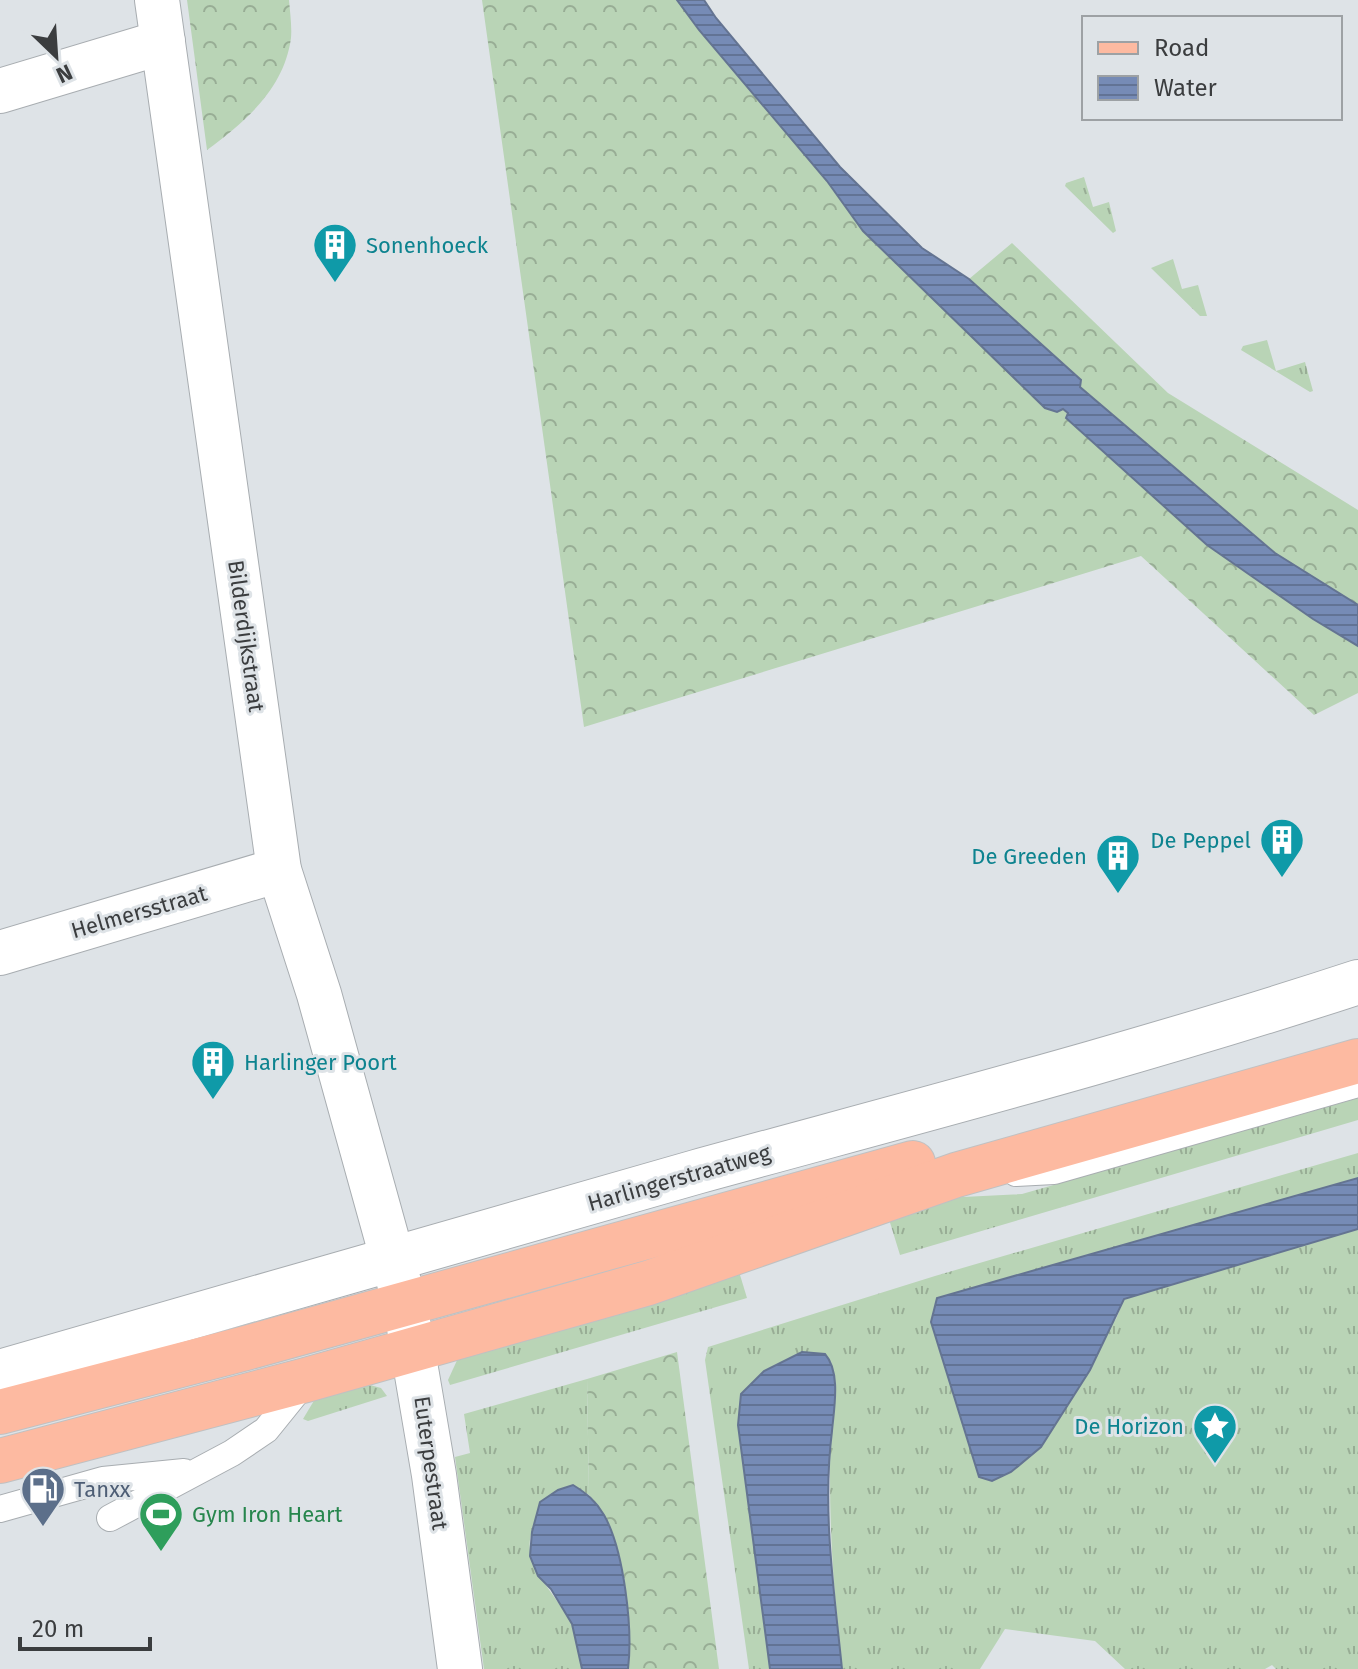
<svg xmlns="http://www.w3.org/2000/svg" width="1358" height="1669" font-family="'Fira Sans',sans-serif">
<style>
.grass{fill:url(#grass-tufts)}
.forest{fill:url(#forest-crowns)}
.water{fill:url(#water-rules);stroke:#647492;stroke-width:2}
.lines{fill:none;stroke-linecap:round;stroke-linejoin:round}
.service-casing{stroke:#a8adb1;stroke-width:28}
.minor-casing{stroke:#a8adb1;stroke-width:46}
.primary-casing{stroke:#c0c1c2;stroke-width:46}
.service{stroke:#fff;stroke-width:26}
.minor{stroke:#fff;stroke-width:44}
.primary{stroke:#fdbaa1;stroke-width:44}
.labels{text-anchor:middle;dominant-baseline:central;stroke-width:6;stroke-linejoin:round;paint-order:stroke}
.culture-label{font-size:22px;fill:#0d838f;stroke:#dee3e7;text-anchor:end}
.street-label{font-size:22px;fill:#3b3d3f;stroke:#dee3e7}
.service-label{font-size:22px;fill:#4e5e75;stroke:#dee3e7;text-anchor:start}
.leisure-label{font-size:22px;fill:#27864d;stroke:#dee3e7;text-anchor:start}
</style>
<defs>
<pattern id="grass-tufts" width="24" height="20" patternUnits="userSpaceOnUse" patternTransform="scale(2)"><rect width="24" height="20" fill="#b9d4b6"/><path d="M3 7l-1-3M5 7V3M7 7l1-3M15 17l-1-3M17 17v-4M19 17l1-3" fill="none" stroke="#98ad95"/></pattern>
<pattern id="forest-crowns" width="20" height="18" patternUnits="userSpaceOnUse" patternTransform="scale(2)"><rect width="20" height="18" fill="#b9d4b6"/><path d="M2 6a3 3 0 1 1 6 0M12 15a3 3 0 1 1 6 0" fill="none" stroke="#98ad95"/></pattern>
<pattern id="water-rules" width="6" height="5" patternUnits="userSpaceOnUse" patternTransform="scale(2)"><rect width="6" height="5" fill="#768bb6"/><path d="M0 2.5h6" fill="none" stroke="#627395"/></pattern>
</defs>
<rect width="100%" height="100%" fill="#dee3e7"/>
<g class="grass">
<polygon points="1084,177 1093,207 1109,202 1116,231 1113,233 1065,186 1066,183"/>
<polygon points="1173,259 1182,289 1198,285 1207,316 1200,316 1151,268"/>
<polygon points="1267,340 1276,371 1305,362 1313,391 1310,392 1241,350 1243,346"/>
<polygon points="1358,1098 1358,1120 900,1255 888,1216 943,1198 1022,1194"/>
<path d="M1358,1153V1178L937,1298L931,1322L979,1477L1116,1319L1124,1299L1358,1229V1669H1276L1272,1665L1265,1669H1125L1095,1641L1005,1629L980,1669H842C835,1604 830,1544 830,1478C829,1439 836,1401 831,1361L738,1425L770,1669H749L705,1360L708,1347L935,1276Z"/>
<polygon points="737,1265 747,1298 450,1385 448,1380 459,1356"/>
<path d="M587,1379L589,1495L573,1485C564,1495 535,1523 532,1532C520,1563 556,1594 570,1621C577,1635 579,1654 582,1669H484L455,1457L470,1453L464,1414Z"/>
<polygon points="359,1382 381,1388 387,1396 308,1421 303,1419 318,1394"/>
</g>
<g class="forest">
<path d="M187,0H289C290,12 292,26 291,38C284,89 246,121 207,150Z"/>
<polygon points="482,0 677,0 699,30 827,181 863,231 1068,413 1067,418 1207,545 1313,619 1358,646 1358,693 1314,715 1141,556 584,727"/>
<polygon points="1012,243 1168,393 1358,510 1358,605 1275,553 1079,387 1080,380 969,279"/>
<polygon points="677,1352 719,1669 628,1669 630,1652 624,1576 605,1516 589,1495 587,1379"/>
</g>
<g class="water">
<polygon points="677,0 704,0 716,18 840,167 922,248 969,279 1081,380 1080,387 1275,553 1358,605 1358,646 1313,619 1207,545 1066,418 1068,413 1063,409 1057,412 1045,408 863,231 827,181 699,30"/>
<polygon points="1358,1178 1358,1229 1124,1299 1090,1370 1041,1447 1011,1472 992,1481 979,1477 931,1322 937,1298"/>
<path d="M802,1352L825,1354C841,1372 834,1408 832,1431C822,1510 834,1590 842,1669H770L738,1425L741,1394L764,1371Z"/>
<path d="M573,1485C586,1493 596,1501 604,1515C624,1550 633,1629 628,1669H582L572,1624L551,1589L538,1576L530,1556L532,1532L540,1502L558,1490Z"/>
</g>
<g class="lines">
<g class="service-casing">
<g id="service">
<polyline points="1016,1173 1054,1171 1358,1084"/>
<polyline points="0,1509 103,1480 184,1472"/>
<polyline points="110,1518 232,1453 266,1430 304,1383"/>
</g>
</g>
<g class="minor-casing">
<g id="minor">
<polyline points="157,0 279,870 319,994 405,1304 434,1475 460,1669"/>
<polyline points="0,91 163,42"/>
<polyline points="0,953 279,870"/>
<path d="M0,1372C232,1306 464,1237 696,1172C918,1111 1139,1054 1358,982"/>
</g>
</g>
<g class="primary-casing">
<g id="primary">
<polyline points="0,1412 246,1348 913,1163"/>
<polyline points="0,1461 306,1380 648,1283 956,1175 1358,1061"/>
</g>
</g>
<use href="#service" class="service"/>
<use href="#minor" class="minor"/>
<use href="#primary" class="primary"/>
</g>
<defs>
<g id="building-pin" transform="scale(2.3)"><path d="M0 17L-7.5 6A9.5 9.5 0 1 1 7.5 6Z" fill="#0f9aa8" stroke="#dee3e7"/><path d="M-4-6H4V6H1V3H-1V6H-4ZM-2.5-4.3h1.7v1.8h-1.7ZM.8-4.3h1.7v1.8H.8ZM-2.5-1h1.7V.8h-1.7ZM.8-1h1.7V.8H.8Z" fill="#fff"/></g>
<g id="sight-pin" transform="scale(2.3)"><path d="M0 17L-7.5 6A9.5 9.5 0 1 1 7.5 6Z" fill="#0f9aa8" stroke="#dee3e7"/><path d="M0-6L1.8-2.2L6-1.7L2.9 1.2L3.7 5.4L0 3.3L-3.7 5.4L-2.9 1.2L-6-1.7L-1.8-2.2Z" fill="#fff"/></g>
<g id="fuel-pin" transform="scale(2.3)"><path d="M0 17L-7.5 6A9.5 9.5 0 1 1 7.5 6Z" fill="#5c6f8a" stroke="#dee3e7"/><path d="M-5.5-6h7V0h2V4h1.3V-2.5L3-4.5l.8-.8L6-3V5H2.5V1h-1V6h-7ZM-4.2-4.7v3.2H.2V-4.7Z" fill="#fff"/></g>
<g id="stadium-pin" transform="scale(2.3)"><path d="M0 17L-7.5 6A9.5 9.5 0 1 1 7.5 6Z" fill="#2e9e5b" stroke="#dee3e7"/><path d="M0-5a6.5 5 0 1 0 0 10a6.5 5 0 1 0 0-10ZM-3.5-1.8h7v3.6h-7Z" fill="#fff"/></g>
</defs>
<g fill-rule="evenodd">
<use href="#building-pin" x="335" y="245"/>
<use href="#building-pin" x="1282" y="840"/>
<use href="#building-pin" x="1118" y="856"/>
<use href="#building-pin" x="213" y="1062"/>
<use href="#sight-pin" x="1215" y="1426"/>
<use href="#fuel-pin" x="43" y="1489"/>
<use href="#stadium-pin" x="161" y="1514"/>
</g>
<g class="labels">
<g class="culture-label">
<text x="366" y="245" text-anchor="start">Sonenhoeck</text>
<text x="1251" y="840">De Peppel</text>
<text x="1087" y="856">De Greeden</text>
<text x="244" y="1062" text-anchor="start">Harlinger Poort</text>
<text x="1184" y="1426">De Horizon</text>
</g>
<g class="street-label">
<text transform="translate(246 636) rotate(82)">Bilderdijkstraat</text>
<text transform="translate(139 912) rotate(-16)">Helmersstraat</text>
<text transform="translate(679 1178) rotate(-16)">Harlingerstraatweg</text>
<text transform="translate(431 1463) rotate(82)">Euterpestraat</text>
</g>
<g class="service-label">
<text x="74" y="1489">Tanxx</text>
</g>
<g class="leisure-label">
<text x="192" y="1514">Gym Iron Heart</text>
</g>
</g>
<rect x="1082" y="16" width="260" height="104" fill="#dee3e7" stroke="#9da1a4" stroke-width="2"/>
<rect x="1098" y="42" width="40" height="12" fill="#fdbaa1" stroke="#9da1a4" stroke-width="2"/>
<text x="1154" y="56" font-size="24" fill="#3b3d3f">Road</text>
<rect x="1098" y="76" width="40" height="24" fill="url(#water-rules)" stroke="#9da1a4" stroke-width="2"/>
<text x="1154" y="96" font-size="24" fill="#3b3d3f">Water</text>
<g transform="translate(56 56) rotate(155)" stroke="#dee3e7" stroke-width="6" paint-order="stroke">
<path d="M0-6L14 30L0 20L-14 30Z" fill="#3b3d3f"/>
<text y="-12" font-size="22" font-weight="bold" text-anchor="middle" fill="#3b3d3f">N</text>
</g>
<path d="M20 1637v12h130v-12" fill="none" stroke="#3b3d3f" stroke-width="4"/>
<text x="32" y="1637" font-size="24" fill="#3b3d3f" stroke="#dee3e7" stroke-width="6" paint-order="stroke">20 m</text>
</svg>
